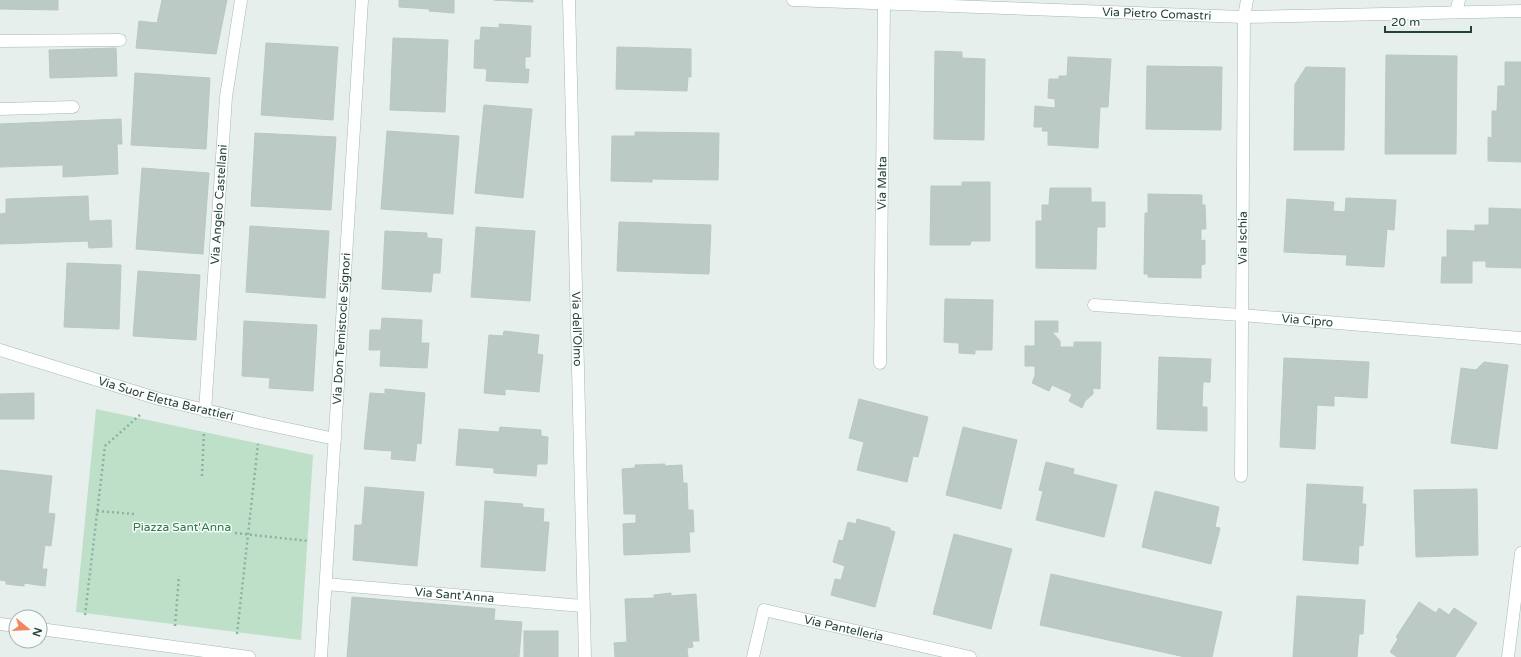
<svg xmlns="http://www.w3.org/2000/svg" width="1521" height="657" font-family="'Varela Round',sans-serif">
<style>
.green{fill:#bfe0c8}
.building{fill:#bbcac4;stroke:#b8c9c2}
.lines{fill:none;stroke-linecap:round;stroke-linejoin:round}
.minor-casing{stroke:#a8b8b2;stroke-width:13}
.path{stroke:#86b3a5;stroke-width:2.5;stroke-dasharray:2 3;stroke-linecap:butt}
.minor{stroke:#fff;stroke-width:12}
.labels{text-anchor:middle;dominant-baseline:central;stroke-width:3;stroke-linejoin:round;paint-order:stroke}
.street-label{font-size:12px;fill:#24423a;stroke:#f7fbf9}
.park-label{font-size:12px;fill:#2d7a4b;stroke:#f7fbf9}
</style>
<rect width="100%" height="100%" fill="#e6efeb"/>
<polygon class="green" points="96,409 313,455 301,640 76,612"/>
<g class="building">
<polygon points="0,0 58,0 58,10 0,9"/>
<polygon points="162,0 227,0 216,54 136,48 139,21 157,23"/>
<polygon points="399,0 454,0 454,13 429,11 430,9 399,7"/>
<polygon points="494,0 533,0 533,2"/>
<polygon points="499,24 531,26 530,57 525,57 525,69 529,69 528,83 486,81 487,69 474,68 475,40 480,40 481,27 499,28"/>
<polygon points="393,38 448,40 445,112 390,110"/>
<polygon points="266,43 338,47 333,120 261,115"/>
<polygon points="617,47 691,49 691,77 688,77 687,91 616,89"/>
<polygon points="116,48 117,76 50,78 49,50"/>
<polygon points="935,51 962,52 962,58 985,59 984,140 934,139"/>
<polygon points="1386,55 1457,56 1456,154 1385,154"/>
<polygon points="1068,57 1111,59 1108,107 1100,107 1098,148 1048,145 1048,131 1042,131 1043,127 1034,127 1035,106 1055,108 1055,99 1048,98 1049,79 1059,79 1059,76 1067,76"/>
<polygon points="1505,62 1521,62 1521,162 1488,161 1488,137 1492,138 1492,111 1497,111 1498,86 1505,86"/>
<polygon points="1147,66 1222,67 1221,130 1146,129"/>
<polygon points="1306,67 1345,68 1344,150 1294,150 1295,84"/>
<polygon points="135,73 210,78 206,149 131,145"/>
<polygon points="484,105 532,109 523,198 475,193"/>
<polygon points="121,119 122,144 117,144 118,174 63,177 63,165 0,167 0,124"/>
<polygon points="387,131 459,136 453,214 381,209"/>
<polygon points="635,132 719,133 718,180 652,179 652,182 611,181 612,136 635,136"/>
<polygon points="255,133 336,137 331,210 251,206"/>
<polygon points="142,168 209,173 203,254 136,249"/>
<polygon points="962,182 990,182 990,241 971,241 970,245 930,245 931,186 962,186"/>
<polygon points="1050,188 1091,188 1091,202 1105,202 1105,227 1097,227 1096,269 1036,268 1036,221 1042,221 1042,205 1049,205"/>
<polygon points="1148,194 1202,195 1202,205 1205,205 1206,229 1201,229 1201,241 1205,240 1205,264 1201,265 1201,278 1148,277 1148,274 1144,274 1145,213 1148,213"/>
<polygon points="88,196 89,221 111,220 112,247 89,248 88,241 0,244 0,214 6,213 6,199"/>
<polygon points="1346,198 1396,200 1394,230 1387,229 1384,267 1346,265 1347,255 1284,252 1287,199 1334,202 1333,211 1345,212"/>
<polygon points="1489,208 1521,209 1521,268 1486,267 1486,261 1472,261 1472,283 1441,283 1442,257 1447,257 1447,230 1475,231 1475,225 1489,225"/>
<polygon points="619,222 711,225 709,274 617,271"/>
<polygon points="250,226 329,231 325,298 246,292"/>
<polygon points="476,227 535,231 530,301 471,297"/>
<polygon points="385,231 427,233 427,238 442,239 440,273 433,273 431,292 382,289"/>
<polygon points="67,263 121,265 119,329 64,327"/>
<polygon points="138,271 200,275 196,340 133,336"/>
<polygon points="945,299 993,300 992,350 975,350 975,354 959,353 959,343 944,342"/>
<polygon points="382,318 422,320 421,343 429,343 427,368 380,366 381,350 369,350 370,330 381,330"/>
<polygon points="244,321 317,325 313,391 269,388 270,378 242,376"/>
<polygon points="1035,321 1058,321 1058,332 1052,332 1060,341 1060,347 1074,347 1074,342 1101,342 1100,389 1093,388 1093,394 1085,401 1082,408 1069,401 1072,394 1052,385 1049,391 1032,383 1035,376 1035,366 1025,366 1025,346 1035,346"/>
<polygon points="504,331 539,335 537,354 543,355 539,392 505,389 505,395 484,393 489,335 503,336"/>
<polygon points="1159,357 1211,359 1210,382 1203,382 1202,407 1207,407 1207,431 1157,429"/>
<polygon points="1284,358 1369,362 1367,398 1334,396 1334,406 1317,405 1315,449 1280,447"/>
<polygon points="1484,362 1508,365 1497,449 1451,443 1461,368 1476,370"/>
<polygon points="385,389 425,393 421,444 417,443 415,461 391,459 392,451 364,449 370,393 385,394"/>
<polygon points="34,393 34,419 0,419 0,394"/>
<polygon points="859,399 928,417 918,457 913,456 907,482 857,470 864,442 849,438"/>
<polygon points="500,427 541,430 541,436 548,437 547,464 537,464 536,476 494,473 494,468 456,465 459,429 499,432"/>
<polygon points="963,427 1017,440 1001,509 946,495"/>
<polygon points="1046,462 1074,469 1073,474 1117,485 1104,537 1036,520 1043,491 1039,490"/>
<polygon points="665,464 664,466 682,465 683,483 687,483 688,510 693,510 694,532 689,532 690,552 624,555 623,524 636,523 636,514 624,514 622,469 635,468 635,465"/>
<polygon points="0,470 52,476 48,513 55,514 51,546 45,545 42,569 47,569 45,586 24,583 24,586 6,584 6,581 0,580"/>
<polygon points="1307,484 1363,487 1362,504 1366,504 1363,546 1359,545 1358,564 1303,560"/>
<polygon points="365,487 424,492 417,566 353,560 355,525 362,525"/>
<polygon points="1477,489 1478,555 1416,557 1414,490"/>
<polygon points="1155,491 1219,507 1215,527 1220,528 1211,564 1142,547"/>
<polygon points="485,501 523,504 522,507 544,509 543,522 549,522 545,571 481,567"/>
<polygon points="857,519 890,528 890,530 895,532 875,607 831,595 835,579 841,580 845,566 833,562 839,540 843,541 848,522 856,524"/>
<polygon points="954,534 1012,549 991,629 933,614"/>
<polygon points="1051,574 1222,612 1212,657 1185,657 1040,625"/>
<polygon points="671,593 671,596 696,594 699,641 692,641 693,647 687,648 688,657 615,657 614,643 627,642 625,599 654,598 654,595"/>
<polygon points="1297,596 1365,600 1363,634 1359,634 1357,657 1293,657"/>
<polygon points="352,597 495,609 494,620 522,622 519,657 347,657"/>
<polygon points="1419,602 1436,613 1439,608 1449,615 1454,608 1477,623 1455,657 1397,657 1390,652 1398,639 1396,637"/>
<rect x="524" y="631" width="34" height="26"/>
</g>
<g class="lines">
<g class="minor-casing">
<g id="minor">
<path id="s1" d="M569,0L585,657"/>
<path id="s2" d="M793,0L1244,17L1521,11"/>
<polyline points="1456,12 1459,0"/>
<polyline points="0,41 120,40"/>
<polyline points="0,109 73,107"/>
<path id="s3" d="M1094,305L1241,315L1521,338"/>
<path id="s4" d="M0,350L159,399L260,423L335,439"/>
<path id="s5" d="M880,363L884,3"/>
<path id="s6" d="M205,411L226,97L241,0"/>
<path id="s7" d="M1241,476L1244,17L1247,0"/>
<path id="s8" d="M326,584L582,606"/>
<polyline points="0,624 16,626"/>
<polyline points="40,629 249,657"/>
<path id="s9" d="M321,657L362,0"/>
<path id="s10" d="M753,657L764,610L970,657"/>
<polyline points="1508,657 1521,553"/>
</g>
</g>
<g class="path">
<polyline points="202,476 204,431"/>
<polyline points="97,511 134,514"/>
<polyline points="235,533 308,541"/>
<polyline points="85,615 105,446 140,415"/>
<polyline points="175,626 179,576"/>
<polyline points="237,634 258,444"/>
</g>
<use href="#minor" class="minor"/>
</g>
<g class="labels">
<g class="street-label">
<text stroke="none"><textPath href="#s2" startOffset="364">Via Pietro Comastri</textPath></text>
<text stroke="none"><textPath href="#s5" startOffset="180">Via Malta</textPath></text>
<text stroke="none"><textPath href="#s6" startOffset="207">Via Angelo Castellani</textPath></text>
<text stroke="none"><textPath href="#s7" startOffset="238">Via Ischia</textPath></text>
<text stroke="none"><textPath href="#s3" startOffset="214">Via Cipro</textPath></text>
<text stroke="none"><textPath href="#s9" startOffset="329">Via Don Temistocle Signori</textPath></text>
<text stroke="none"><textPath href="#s1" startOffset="329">Via dell'Olmo</textPath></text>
<text stroke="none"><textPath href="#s4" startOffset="173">Via Suor Eletta Barattieri</textPath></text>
<text stroke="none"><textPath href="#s8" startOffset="129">Via Sant'Anna</textPath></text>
<text stroke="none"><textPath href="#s10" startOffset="130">Via Pantelleria</textPath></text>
</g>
<g class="park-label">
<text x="182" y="527">Piazza Sant'Anna</text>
</g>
</g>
<g transform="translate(28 629) rotate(108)"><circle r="19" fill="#f7fbf9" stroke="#a3b1ad"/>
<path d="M0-3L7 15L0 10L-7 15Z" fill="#f4845f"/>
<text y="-6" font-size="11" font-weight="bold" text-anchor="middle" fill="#24423a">N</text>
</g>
<path d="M1385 26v6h86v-6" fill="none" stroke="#24423a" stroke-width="2"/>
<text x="1391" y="26" font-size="12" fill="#24423a" stroke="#f7fbf9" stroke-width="3" paint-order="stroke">20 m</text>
</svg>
